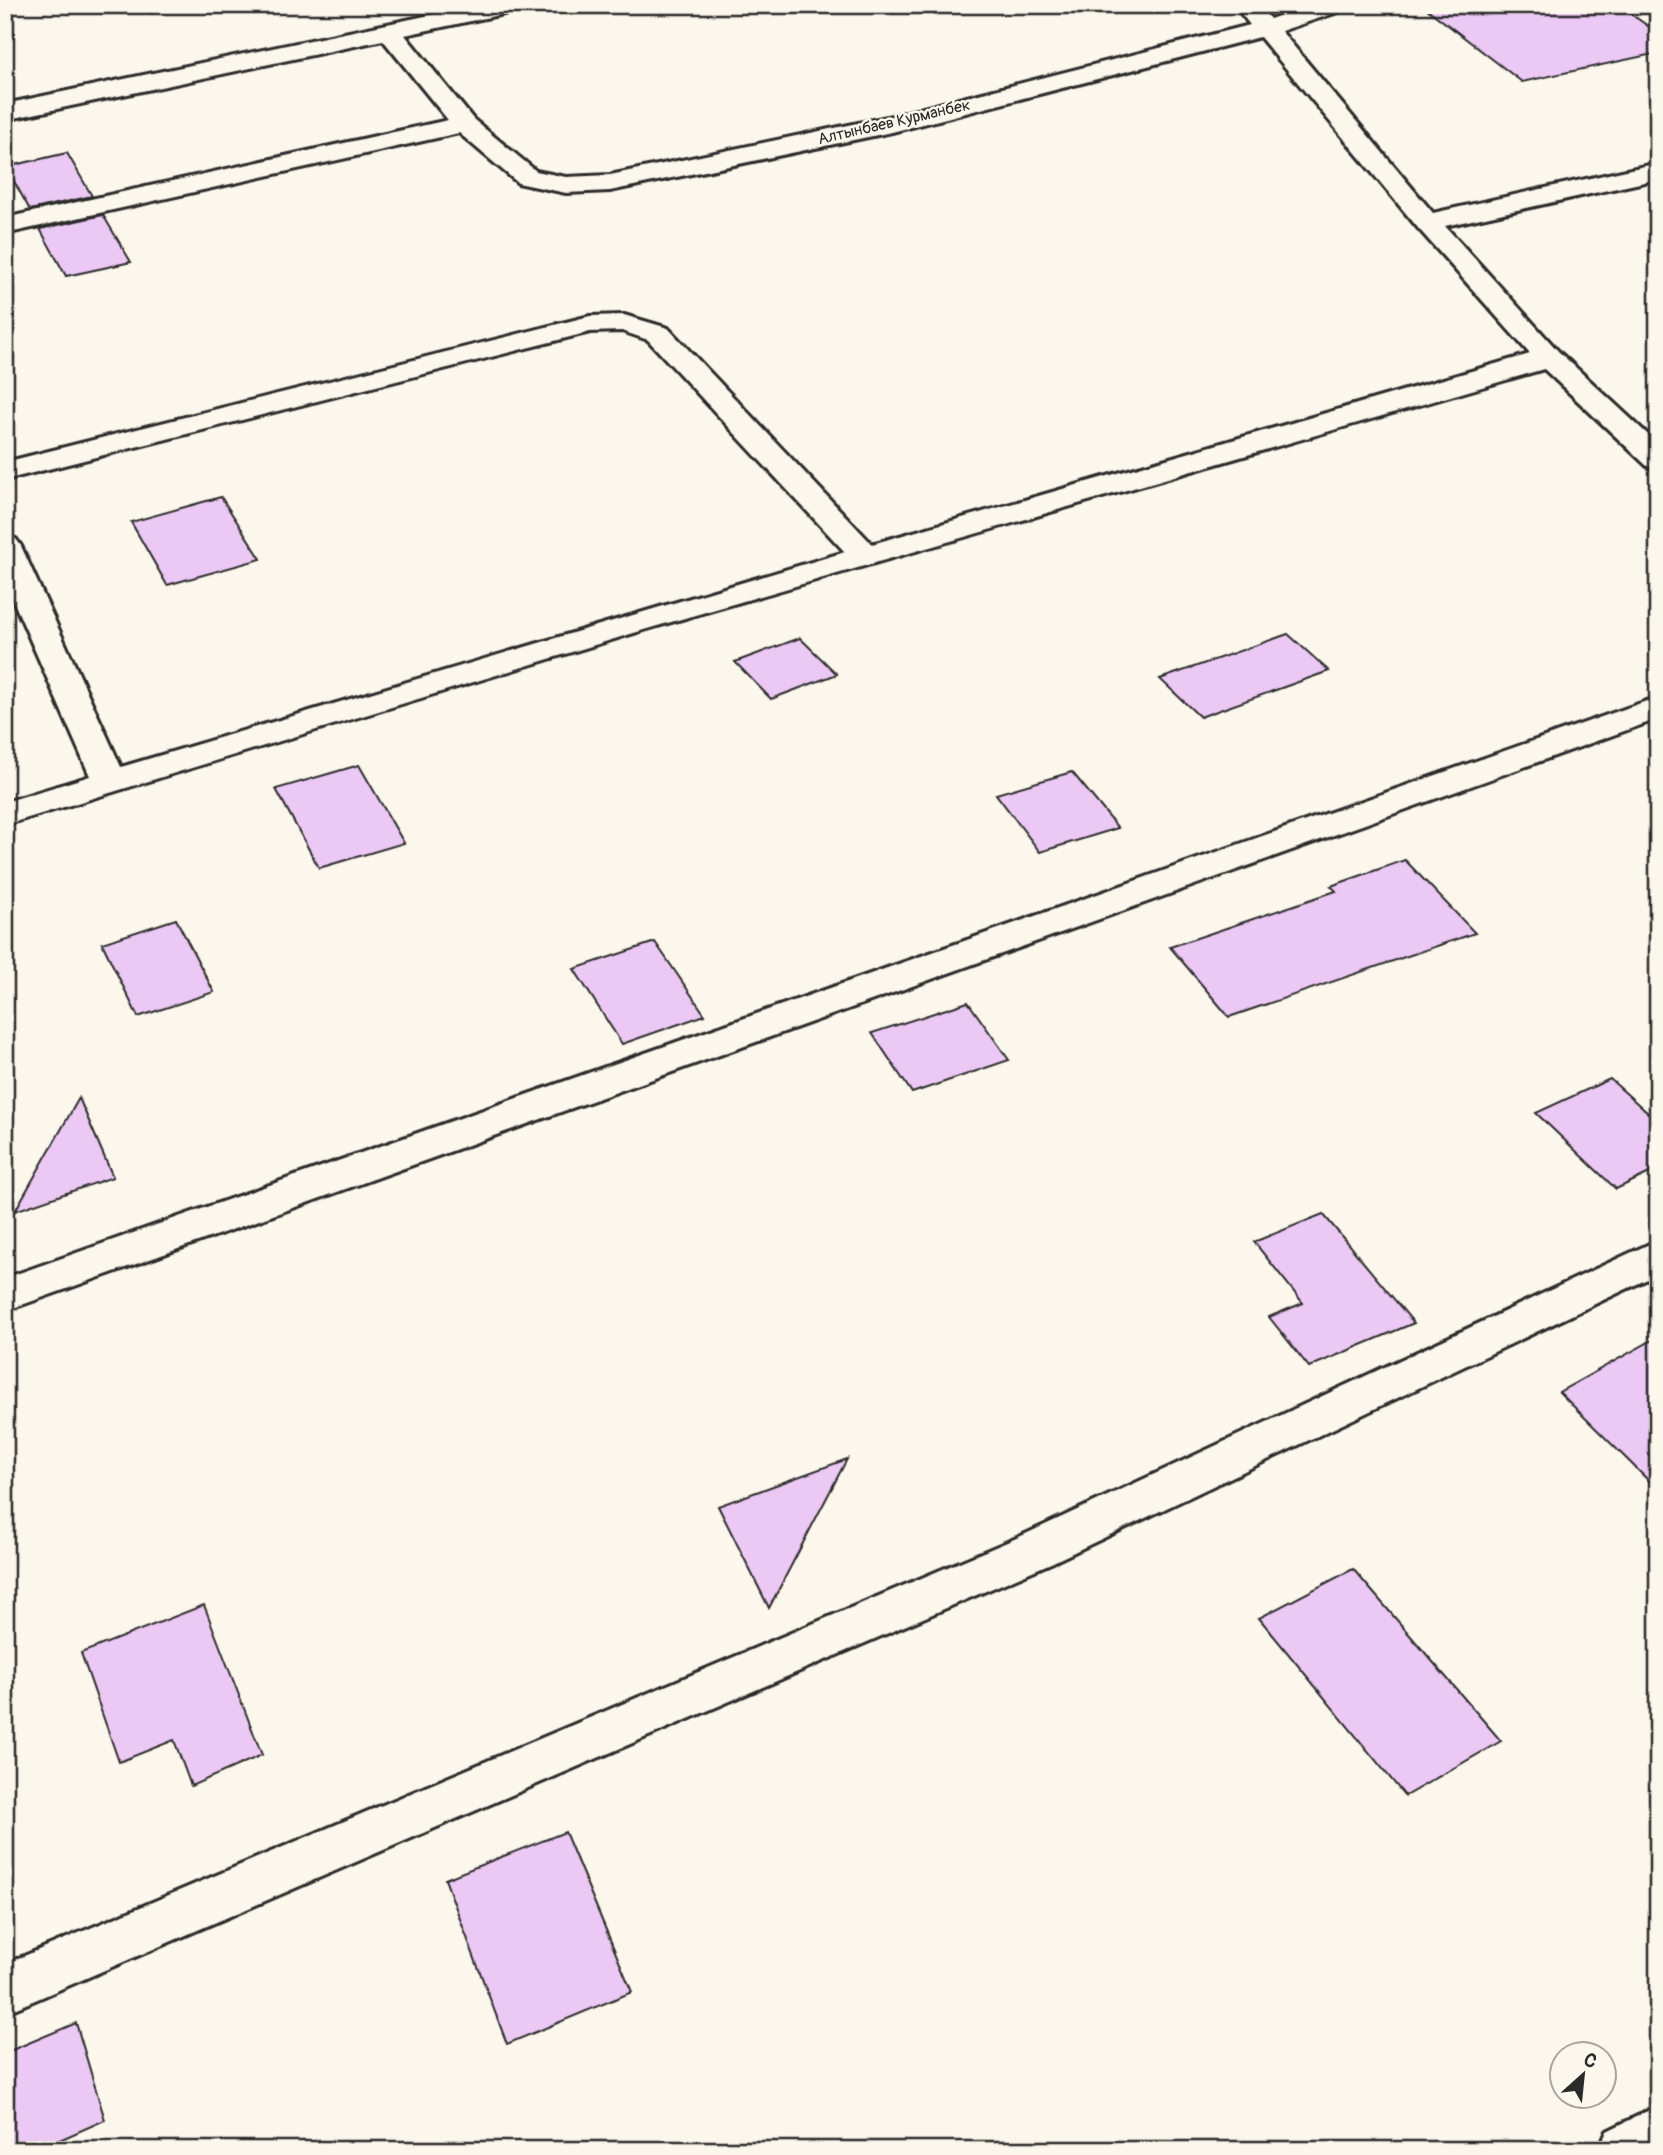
<svg xmlns="http://www.w3.org/2000/svg" width="1663" height="2155" font-family="Pangolin,sans-serif">
<style>
.building{fill:#ecc9f5;stroke:#2b2b2b;stroke-width:2}
.lines{fill:none;stroke-linecap:round;stroke-linejoin:round}
.minor-casing{stroke:#2b2b2b;stroke-width:6}
.minor{fill:#fbf7ec;fill-rule:evenodd}
.labels{text-anchor:middle;dominant-baseline:central;stroke-width:5;stroke-linejoin:round;paint-order:stroke}
.far-street-label{font-size:16px;fill:#2b2b2b;stroke:#fbf7ec}
</style>
<rect width="100%" height="100%" fill="#fbf7ec"/>
<filter id="ink" filterUnits="userSpaceOnUse"><feTurbulence type="fractalNoise" baseFrequency=".0143" numOctaves="2"/><feDisplacementMap in="SourceGraphic" scale="14" xChannelSelector="R" yChannelSelector="G"/><feConvolveMatrix kernelMatrix="1 2 1 2 8 2 1 2 1" color-interpolation-filters="sRGB"/></filter>
<g filter="url(#ink)">
<g class="building">
<polygon points="1422,5 1618,5 1658,33 1658,53 1522,82"/>
<polygon points="67,153 92,196 30,210 6,167"/>
<polygon points="103,215 131,262 66,276 40,229"/>
<polygon points="221,497 261,559 167,585 131,522"/>
<polygon points="1288,634 1329,671 1200,717 1160,679"/>
<polygon points="800,638 837,674 771,699 735,662"/>
<polygon points="359,765 404,843 319,868 276,789"/>
<polygon points="1072,772 1118,828 1040,852 996,794"/>
<polygon points="1405,860 1475,933 1229,1017 1170,947 1336,891 1331,886"/>
<polygon points="176,919 214,992 138,1017 102,943"/>
<polygon points="655,942 705,1015 622,1044 574,969"/>
<polygon points="968,1002 1009,1060 912,1093 872,1033"/>
<polygon points="1610,1079 1658,1122 1658,1169 1616,1189 1536,1113"/>
<polygon points="79,1098 113,1177 15,1211"/>
<polygon points="1323,1214 1414,1323 1309,1367 1269,1317 1303,1303 1254,1242"/>
<polygon points="1658,1337 1658,1490 1559,1392"/>
<polygon points="847,1459 769,1608 718,1506"/>
<polygon points="1353,1569 1501,1741 1405,1796 1259,1618"/>
<polygon points="204,1605 262,1755 191,1786 174,1740 119,1762 81,1653"/>
<polygon points="565,1832 632,1992 507,2044 445,1879"/>
<polygon points="76,2023 105,2120 37,2150 5,2150 5,2053"/>
</g>
<g class="lines">
<g class="minor-casing">
<g id="minor">
<polygon points="478,5 525,5 521,10 513,12 405,35 473,119 536,171 566,177 610,175 892,116 1250,25 1239,11 1245,5 1259,6 1270,19 1311,5 1348,5 1344,10 1281,31 1433,213 1658,163 1658,179 1445,226 1559,352 1658,444 1658,469 1647,466 1544,369 647,629 5,825 5,802 90,776 5,582 5,537 16,539 21,546 121,767 845,552 648,340 622,331 590,332 5,480 5,462 590,316 624,315 668,328 872,544 1530,354 1418,228 1260,37 892,132 610,191 566,193 518,183 459,133 5,234 5,218 448,120 383,40 5,120 5,104"/>
<polygon points="1658,697 1658,719 5,1311 5,1278"/>
<polygon points="1658,1240 1658,1274 1051,1563 5,2013 5,1964 1019,1537"/>
<polygon points="1658,2106 1658,2150 1599,2150 1607,2131"/>
</g>
</g>
<use href="#minor" class="minor"/>
</g>
</g>
<g class="labels">
<g class="far-street-label">
<text transform="translate(894 122) rotate(-13)">Алтынбаев Курманбек</text>
</g>
</g>
<rect width="1663" height="2155" fill="none" stroke="#fbf7ec" stroke-width="28"/>
<rect x="14" y="14" width="1635" height="2127" fill="none" stroke="#2b2b2b" stroke-width="2.5" filter="url(#ink)"/>
<g transform="translate(1583 2075) rotate(27)"><circle r="33" fill="#fbf7ec" stroke="#a8a59f" stroke-width="2"/>
<path d="M0-5L12 26L0 18L-12 26Z" fill="#2b2b2b"/>
<text y="-10" font-size="19" font-weight="bold" text-anchor="middle" fill="#2b2b2b">С</text>
</g>
</svg>
